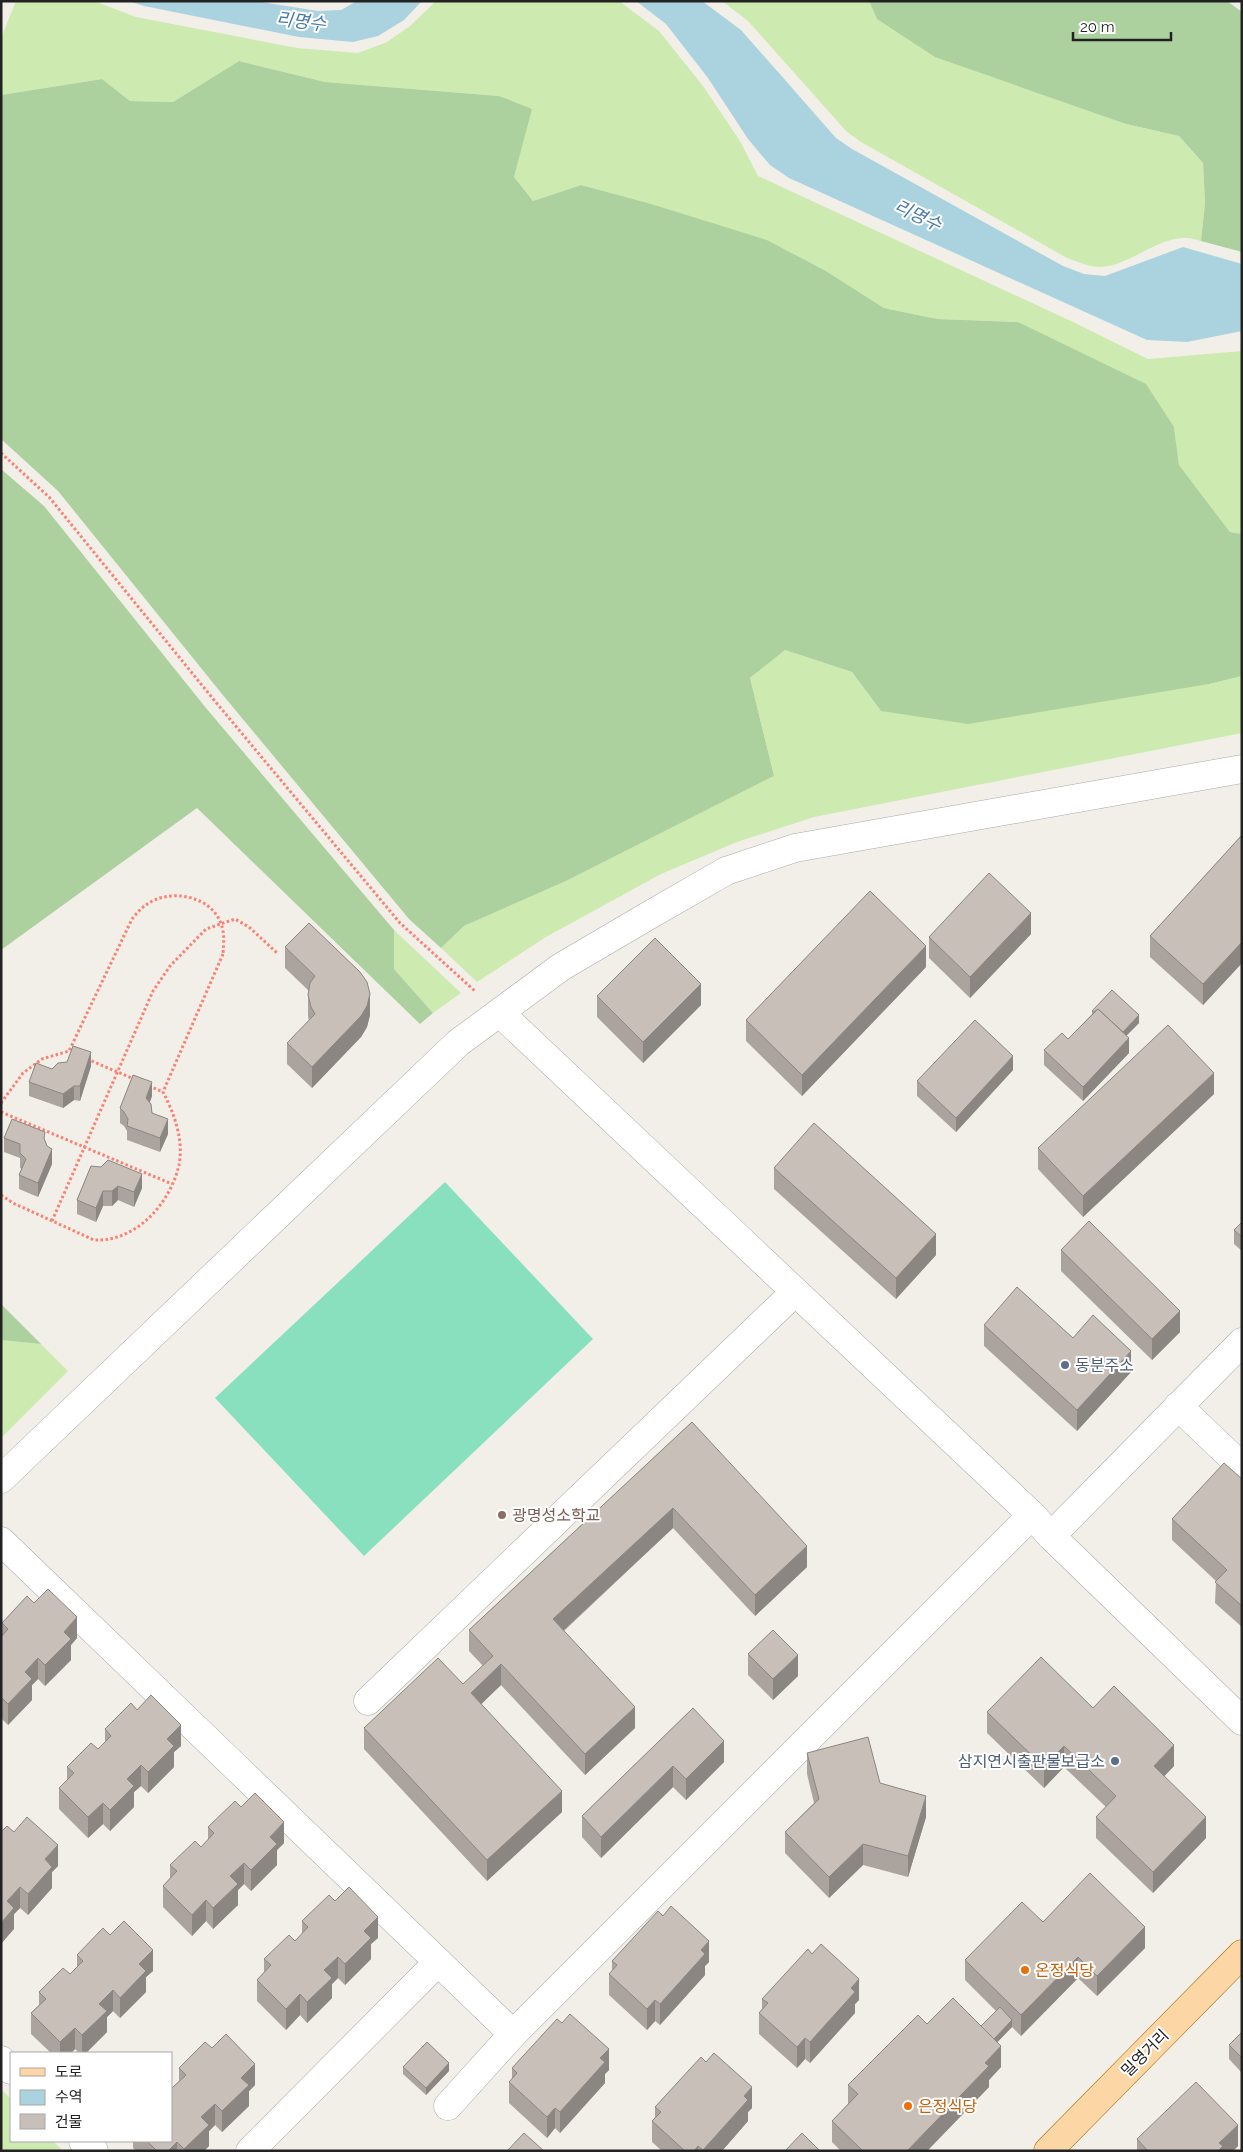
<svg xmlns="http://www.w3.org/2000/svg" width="1243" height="2152" font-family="Raleway,'Noto Sans KR',sans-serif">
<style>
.grass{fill:#cdebb0}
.forest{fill:#add19e}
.pitch{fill:#88e0be}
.water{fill:#aad3df}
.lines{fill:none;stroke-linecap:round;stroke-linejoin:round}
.minor-casing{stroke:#a9a9a9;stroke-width:29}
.major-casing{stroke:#a06b00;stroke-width:29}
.path{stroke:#fa8072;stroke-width:3;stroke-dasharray:2.5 2.5;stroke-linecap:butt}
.minor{stroke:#fff;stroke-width:28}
.major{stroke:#fcd6a4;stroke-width:28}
.path-bridge{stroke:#fa8072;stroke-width:3;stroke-dasharray:2.5 2.5;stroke-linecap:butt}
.wall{fill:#aba49e}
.shaded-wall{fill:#8b8681}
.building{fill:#c7bfb8;stroke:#8b8681}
.service-dot{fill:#5c6f8a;stroke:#fff;stroke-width:2}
.education-dot{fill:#8d6e63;stroke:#fff;stroke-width:2}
.food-dot{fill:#e8710a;stroke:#fff;stroke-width:2}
.labels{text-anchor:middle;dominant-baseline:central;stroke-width:4;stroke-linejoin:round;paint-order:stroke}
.service-label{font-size:16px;fill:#4e5e75;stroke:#fff;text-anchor:start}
.education-label{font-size:16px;fill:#785e54;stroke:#fff;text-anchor:start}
.food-label{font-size:16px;fill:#c56008;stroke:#fff;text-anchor:start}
.street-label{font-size:16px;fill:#222;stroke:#fff}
.water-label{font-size:18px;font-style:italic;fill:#4a7aab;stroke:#fff}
</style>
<rect width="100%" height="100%" fill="#f2efe9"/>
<g class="grass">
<polygon points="16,1 94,1 136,17 297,48 358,53 387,42 410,26 436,1 619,1 659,31 703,86 740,141 758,176 1071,321 1148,359 1242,351 1242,534 1230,532 1179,465 1174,427 1018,322 937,319 884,308 826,271 767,240 581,185 533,201 514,177 531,110 499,96 325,82 239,61 173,102 130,101 102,79 1,95 1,38"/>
<path d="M722,1H869L877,19L1048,95L1126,124L1179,136L1203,163L1205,203L1201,241C1197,240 1191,238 1186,238C1159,236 1129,266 1101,267C1089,267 1078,262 1067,258L861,142L847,132L748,21Z"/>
<polygon points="785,650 852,672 881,711 1209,684 1242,676 1242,733 814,817 737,842 661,874 546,937 477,982 441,948 464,926 566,881 774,776 750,678"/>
<polygon points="394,930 461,993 433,1013 394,969"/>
<polygon points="1,1340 41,1344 68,1371 1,1438"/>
<polygon points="1,2089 11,2099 11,2141 53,2141 63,2151 1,2151"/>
</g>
<g class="forest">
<polygon points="869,1 1227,1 1242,12 1242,252 1201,241 1205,203 1203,163 1179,136 1126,124 935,57 877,19"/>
<polygon points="239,61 325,82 499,96 532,109 514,177 533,201 581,185 651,204 767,240 826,271 884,308 937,319 1018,322 1146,384 1174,427 1179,465 1230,532 1242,534 1242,676 1209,684 968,724 881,711 852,672 785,650 750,678 774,776 566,881 464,926 441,948 409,919 222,694 58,491 1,439 1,95 102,79 130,101 173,102"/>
<polygon points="1,469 44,506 206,708 394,930 394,969 433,1013 420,1024 197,808 1,950"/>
<polygon points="1,1304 41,1344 1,1340"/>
</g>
<polygon class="pitch" points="445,1182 593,1339 364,1556 215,1398"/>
<g class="water">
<polygon points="128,1 255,1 318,11 341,10 357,1 422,1 404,20 378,36 353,42 299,37 144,6"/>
<polygon points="636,1 702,1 741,30 836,138 852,149 1063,266 1084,274 1105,276 1183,247 1242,264 1242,331 1187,342 1147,340 789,178 770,165 748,139 708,78 666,24"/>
</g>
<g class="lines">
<g class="minor-casing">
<g id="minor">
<polyline points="500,1013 1032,1515 1051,1536 1242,1721"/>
<polyline points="1178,1406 1242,1467"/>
<polyline points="1,1479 458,1043 561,967 653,913 726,871 795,848 1242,769"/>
<polyline points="1051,1536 1242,1342"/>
<polyline points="1,1541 513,2034"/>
<polyline points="368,1701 795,1292"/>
<polyline points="1,2060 11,2070"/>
<polyline points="448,2106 513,2034 1032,1515"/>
<polyline points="83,2141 94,2151"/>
<polyline points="250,2151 438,1962"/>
</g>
</g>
<g class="major-casing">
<polyline id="major" points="1048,2151 1242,1954"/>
</g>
<g class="path">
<polyline points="1,453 49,497 214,700 400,923 476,992"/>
<polyline points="87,1059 134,1079"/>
<polyline points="149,1086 163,1092"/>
<polyline points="1,1103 23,1073 42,1059 69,1051 132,919"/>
<polyline points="1,1112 172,1184"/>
<path d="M1,1195L13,1203L94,1240C136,1242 170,1204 179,1165C184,1140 174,1113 163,1092L223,954"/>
<polyline points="52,1221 153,991 170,966 206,929 235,919 249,927 277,953"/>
</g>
<use href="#minor" class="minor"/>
<use href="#major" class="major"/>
<path class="path-bridge" d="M132,919C136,914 141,908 146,905C167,889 206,894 219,919C225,931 224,941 223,954"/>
</g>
<g class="wall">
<polygon points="1242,835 1242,963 1203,1005 1150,957 1150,936"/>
<polygon points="1031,934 970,998 929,958 929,937"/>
<polygon points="285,947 370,1015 367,1027 361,1037 312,1088 287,1064 287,1043 309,1021 308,1016 308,995 309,991 285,968"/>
<polygon points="926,967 802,1096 746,1041 746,1020"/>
<polygon points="597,996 701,1005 643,1063 597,1017"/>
<polygon points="1092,1011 1139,1023 1126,1036 1129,1053 1083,1101 1044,1065 1044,1050 1068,1039 1092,1014"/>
<polygon points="91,1066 80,1101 74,1100 63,1108 29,1096 29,1082 52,1069"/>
<polygon points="1013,1070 956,1132 917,1096 917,1081"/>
<polygon points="1214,1094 1083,1217 1038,1169 1038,1148"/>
<polygon points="152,1096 150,1102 152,1113 168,1134 160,1152 127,1140 127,1131 124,1126 120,1123 120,1108"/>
<polygon points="4,1138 45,1141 52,1164 38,1197 19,1189 19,1175 22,1169 20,1168 20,1158 4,1152"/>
<polygon points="91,1166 142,1188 134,1207 118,1200 112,1206 103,1206 96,1222 77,1214 77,1200"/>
<polygon points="774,1168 936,1255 896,1299 774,1189"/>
<polygon points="1242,1222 1242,1251 1234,1244 1234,1230"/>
<polygon points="1061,1250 1180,1332 1152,1360 1061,1271"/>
<polygon points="984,1325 1131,1372 1077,1431 984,1346"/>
<polygon points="692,1422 807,1567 755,1616 673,1528 564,1631 635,1728 585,1775 501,1685 481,1704 562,1812 487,1881 364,1749 364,1728 463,1684 483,1666 469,1651 469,1630"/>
<polygon points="1242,1479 1242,1627 1215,1603 1216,1581 1172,1540 1172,1519"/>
<polygon points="34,1603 77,1638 71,1645 71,1660 45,1686 38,1679 32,1685 32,1700 8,1725 1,1718 2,1623"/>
<polygon points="748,1654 798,1676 773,1700 748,1675"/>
<polygon points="693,1708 724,1762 686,1800 673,1787 601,1858 582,1837 582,1816"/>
<polygon points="1093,1708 1174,1766 1164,1776 1206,1838 1153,1893 1096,1838 1096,1817 1106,1807 1064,1767 1044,1788 987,1733 987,1712"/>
<polygon points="137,1710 181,1746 174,1752 174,1767 148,1793 141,1786 134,1792 134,1807 110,1831 103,1824 88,1838 59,1809 59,1788 67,1780 67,1767 98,1749 105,1742 105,1729"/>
<polygon points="807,1753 880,1783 926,1817 908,1877 863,1865 829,1898 785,1853 785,1832 814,1803 807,1774"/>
<polygon points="241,1807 284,1843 277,1850 277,1865 251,1891 244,1884 238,1890 238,1905 213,1929 206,1921 192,1936 163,1907 163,1886 170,1878 170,1865 201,1847 208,1840 208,1827"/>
<polygon points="14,1832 58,1866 52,1872 52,1888 28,1915 20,1908 14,1914 14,1929"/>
<polygon points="335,1901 378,1938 371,1944 371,1959 345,1985 338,1978 332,1984 332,1998 307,2023 300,2015 286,2030 257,2001 257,1980 264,1972 264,1959 295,1941 302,1934 302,1921"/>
<polygon points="663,1916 709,1962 705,1966 705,1975 660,2025 655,2021 647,2030 609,1995 609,1974 612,1971 612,1961"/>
<polygon points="1043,1922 1145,1948 1097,1996 1078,1978 1021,2036 1012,2027 997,2042 1001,2067 989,2080 989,2087 927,2151 841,2151 832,2142 832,2121 848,2104 848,2085 927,2024 981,2026 996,2011 965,1980 965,1960"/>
<polygon points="110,1935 153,1971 146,1977 146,1992 120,2018 113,2011 107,2017 107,2032 86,2053 79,2053 75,2049 71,2053 51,2053 31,2034 31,2013 39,2005 39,1992 70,1974 77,1967 77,1955"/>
<polygon points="762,1999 859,2000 855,2004 855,2013 810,2063 805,2059 797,2068 759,2034 759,2013 762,2009"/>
<polygon points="562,2023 609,2070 605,2074 605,2083 560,2133 555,2128 547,2138 509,2103 509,2082 512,2079 512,2068"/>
<polygon points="1242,2032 1242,2073 1229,2059 1229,2045"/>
<polygon points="212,2048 255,2085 249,2091 249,2106 222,2132 215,2125 209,2131 209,2146 204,2151 136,2151 133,2148 133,2141 171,2141 172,2088 179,2081 179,2068"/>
<polygon points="403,2067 449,2071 426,2095 403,2074"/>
<polygon points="655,2107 752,2108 748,2112 748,2121 722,2151 662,2151 652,2142 652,2121 655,2117"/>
<polygon points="1137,2139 1238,2146 1233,2151 1137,2151"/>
</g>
<g class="shaded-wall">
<polygon points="1031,913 1031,934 970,998 970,977"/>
<polygon points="1242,942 1242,963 1203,1005 1203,984"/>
<polygon points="926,946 926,967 802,1096 802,1075"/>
<polygon points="701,984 701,1005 643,1063 643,1042"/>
<polygon points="370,994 370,1015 367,1027 361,1037 312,1088 312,1067"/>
<polygon points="1139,1015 1139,1023 1119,1043 1119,1036"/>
<polygon points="1129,1038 1129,1053 1083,1101 1083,1087"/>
<polygon points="91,1052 91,1066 80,1101 80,1086"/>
<polygon points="1013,1056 1013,1070 956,1132 956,1118"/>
<polygon points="1214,1073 1214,1094 1083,1217 1083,1196"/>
<polygon points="152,1082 152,1096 146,1112 146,1098"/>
<polygon points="74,1086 74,1100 63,1108 63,1094"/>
<polygon points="168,1119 168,1134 160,1152 160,1138"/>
<polygon points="52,1149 52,1164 38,1197 38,1183"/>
<polygon points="142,1174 142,1188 134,1207 134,1192"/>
<polygon points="118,1186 118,1200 112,1206 112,1191"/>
<polygon points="103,1191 103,1206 96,1222 96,1208"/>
<polygon points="936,1234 936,1255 896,1299 896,1278"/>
<polygon points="1180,1311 1180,1332 1152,1360 1152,1339"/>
<polygon points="1131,1351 1131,1372 1077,1431 1077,1410"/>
<polygon points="673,1508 673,1528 553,1640 553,1619"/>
<polygon points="807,1546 807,1567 755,1616 755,1595"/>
<polygon points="77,1617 77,1638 71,1645 71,1660 45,1686 45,1665 64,1632"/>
<polygon points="798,1655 798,1676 773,1700 773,1679"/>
<polygon points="38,1658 38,1679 32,1685 32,1700 8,1725 8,1704 25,1672"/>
<polygon points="501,1664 501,1685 471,1714 471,1693"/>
<polygon points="635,1707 635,1728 585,1775 585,1754"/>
<polygon points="181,1725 181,1746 174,1752 174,1767 148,1793 148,1772 167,1739"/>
<polygon points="724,1741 724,1762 686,1800 686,1779"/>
<polygon points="1174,1745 1174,1766 1154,1787 1154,1766"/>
<polygon points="1064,1746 1064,1767 1044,1788 1044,1767"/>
<polygon points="141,1765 141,1786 134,1792 134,1807 110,1831 110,1810 127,1779"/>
<polygon points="673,1766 673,1787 601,1858 601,1837"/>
<polygon points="562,1791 562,1812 487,1881 487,1860"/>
<polygon points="926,1796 926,1817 908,1877 908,1856"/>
<polygon points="103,1803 103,1824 88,1838 88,1817"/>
<polygon points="1206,1817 1206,1838 1153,1893 1153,1872"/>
<polygon points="284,1822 284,1843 277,1850 277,1865 251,1891 251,1870 270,1837"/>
<polygon points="863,1844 863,1865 829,1898 829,1877"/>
<polygon points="58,1845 58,1866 52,1872 52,1888 28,1915 28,1894 45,1859"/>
<polygon points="244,1863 244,1884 238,1890 238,1905 213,1929 213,1908 230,1876"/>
<polygon points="20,1887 20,1908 14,1914 14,1929 1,1944 1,1923 7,1901"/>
<polygon points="206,1900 206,1921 192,1936 192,1915"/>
<polygon points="378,1917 378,1938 371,1944 371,1959 345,1985 345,1964 364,1931"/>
<polygon points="1145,1927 1145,1948 1097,1996 1097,1976"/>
<polygon points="709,1941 709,1962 705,1966 705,1975 660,2025 660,2004 701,1950"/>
<polygon points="153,1950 153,1971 146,1977 146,1992 120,2018 120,1998 139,1964"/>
<polygon points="338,1957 338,1978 332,1984 332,1998 307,2023 307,2002 324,1970"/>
<polygon points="1078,1957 1078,1978 1021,2036 1021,2015"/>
<polygon points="859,1979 859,2000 855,2004 855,2013 810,2063 810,2042 851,1988"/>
<polygon points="113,1990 113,2011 107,2017 107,2032 86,2053 82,2053 82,2035 99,2004"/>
<polygon points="300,1994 300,2015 286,2030 286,2009"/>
<polygon points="655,2000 655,2021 647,2030 647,2009"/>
<polygon points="1012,2020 1012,2027 987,2053 987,2046"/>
<polygon points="75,2028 75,2049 71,2053 60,2053 60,2042"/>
<polygon points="805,2038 805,2059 797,2068 797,2047"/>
<polygon points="1001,2046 1001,2067 989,2080 989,2087 927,2151 907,2151 985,2063"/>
<polygon points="609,2049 609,2070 605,2074 605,2083 560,2133 560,2112 600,2058"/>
<polygon points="449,2063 449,2071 426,2095 426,2088"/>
<polygon points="255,2064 255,2085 249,2091 249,2106 222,2132 222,2111 241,2078"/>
<polygon points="752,2087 752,2108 748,2112 748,2121 722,2151 703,2151 744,2096"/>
<polygon points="215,2104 215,2125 209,2131 209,2146 204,2151 184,2151 184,2149 201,2117"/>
<polygon points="555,2108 555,2128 547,2138 547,2117"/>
<polygon points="1238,2125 1238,2146 1233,2151 1218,2151 1219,2143"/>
<polygon points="177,2142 177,2151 168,2151"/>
<polygon points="698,2146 698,2151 694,2151"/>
</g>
<g class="building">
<polygon points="1242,835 1242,942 1203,984 1150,936"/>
<polygon points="989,873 1031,913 970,977 929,937"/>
<polygon points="870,891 926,946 802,1075 746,1020"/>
<polygon points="309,923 360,972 367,982 370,994 367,1006 361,1016 312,1067 287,1043 315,1014 311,1007 308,995 310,983 315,976 285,947"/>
<polygon points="655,938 701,984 643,1042 597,996"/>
<polygon points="1112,990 1139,1015 1123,1032 1098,1009 1094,1012 1092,1011"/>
<polygon points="1098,1009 1129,1038 1083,1087 1044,1050 1062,1033 1068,1039"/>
<polygon points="975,1020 1013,1056 956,1118 917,1081"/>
<polygon points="1168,1025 1214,1073 1083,1196 1038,1148"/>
<polygon points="73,1046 91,1052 80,1086 74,1086 63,1094 29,1082 36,1063 52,1069 58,1063 67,1062"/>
<polygon points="133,1075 152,1082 146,1098 151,1104 152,1113 168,1119 160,1138 127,1126 128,1119 124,1112 120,1108"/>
<polygon points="12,1119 45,1132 44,1138 47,1146 52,1149 38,1183 19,1175 26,1159 20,1153 20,1144 4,1138"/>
<polygon points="814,1123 936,1234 896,1278 774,1168"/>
<polygon points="108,1160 142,1174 134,1192 118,1186 112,1191 103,1191 96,1208 77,1200 91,1166 101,1167"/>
<polygon points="1089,1221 1180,1311 1152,1339 1061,1250"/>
<polygon points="1242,1222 1242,1237 1234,1230"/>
<polygon points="1017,1287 1073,1338 1093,1315 1131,1351 1077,1410 984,1325"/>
<polygon points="692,1422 807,1546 755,1595 673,1508 553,1619 635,1707 585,1754 501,1664 471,1693 562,1791 487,1860 364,1728 438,1658 463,1684 493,1656 469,1630"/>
<polygon points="1224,1463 1242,1479 1242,1606 1215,1582 1227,1570 1172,1519"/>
<polygon points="48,1589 77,1617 64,1632 71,1639 45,1665 38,1658 25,1672 32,1679 8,1704 1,1697 1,1637 8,1629 2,1623 27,1596 34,1603"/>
<polygon points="773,1630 798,1655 773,1679 748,1654"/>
<polygon points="1041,1657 1093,1708 1114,1686 1174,1745 1154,1766 1206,1817 1153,1872 1096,1817 1116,1796 1064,1746 1044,1767 987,1712"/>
<polygon points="151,1695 181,1725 167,1739 174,1746 148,1772 141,1765 127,1779 134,1786 110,1810 103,1803 88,1817 59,1788 74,1773 67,1767 91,1743 98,1749 111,1736 105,1729 131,1703 137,1710"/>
<polygon points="693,1708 724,1741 686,1779 673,1766 601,1837 582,1816"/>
<polygon points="868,1737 880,1783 926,1796 908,1856 863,1844 829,1877 785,1832 819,1799 807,1753"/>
<polygon points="255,1793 284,1822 270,1837 277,1844 251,1870 244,1863 230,1876 238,1884 213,1908 206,1900 192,1915 163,1886 177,1871 170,1865 195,1841 201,1847 214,1833 208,1827 235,1801 241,1807"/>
<polygon points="27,1817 58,1845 45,1859 52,1867 28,1894 20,1887 7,1901 14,1908 1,1923 1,1832 7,1826 14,1832"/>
<polygon points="1090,1873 1145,1927 1097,1976 1078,1957 1021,2015 965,1960 1022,1902 1043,1922"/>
<polygon points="349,1887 378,1917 364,1931 371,1938 345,1964 338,1957 324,1970 332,1978 307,2002 300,1994 286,2009 257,1980 271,1965 264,1959 289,1935 295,1941 308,1927 302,1921 329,1895 335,1901"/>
<polygon points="671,1906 709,1941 701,1950 705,1954 660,2004 655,2000 647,2009 609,1974 617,1965 612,1961 658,1911 663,1916"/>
<polygon points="124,1921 153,1950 139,1964 146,1971 120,1998 113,1990 99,2004 107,2011 82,2035 75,2028 60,2042 31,2013 46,1999 39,1992 63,1968 70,1974 83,1961 77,1955 103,1928 110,1935"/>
<polygon points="821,1944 859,1979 851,1988 855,1992 810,2042 805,2038 797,2047 759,2013 768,2003 762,1999 808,1949 812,1954"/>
<polygon points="953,1998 1001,2046 985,2063 989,2066 907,2151 863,2151 832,2121 858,2094 848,2085 918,2015 927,2024"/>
<polygon points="1000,2007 1012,2020 994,2039 981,2026"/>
<polygon points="570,2014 609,2049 600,2058 605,2062 560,2112 555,2108 547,2117 509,2082 517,2073 512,2068 557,2019 562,2023"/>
<polygon points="1242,2032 1242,2058 1229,2045"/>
<polygon points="226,2034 255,2064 241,2078 249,2085 222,2111 215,2104 201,2117 209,2125 184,2149 177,2142 168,2151 157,2151 147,2141 171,2141 171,2087 172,2088 186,2075 179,2068 205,2042 212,2048"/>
<polygon points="427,2042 449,2063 426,2088 403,2067"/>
<polygon points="714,2053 752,2087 744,2096 748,2100 703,2150 698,2146 694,2151 685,2151 652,2121 661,2112 655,2107 701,2057 706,2062"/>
<polygon points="1196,2082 1238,2125 1219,2143 1223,2146 1218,2151 1148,2151 1137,2139"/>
<polygon points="524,2133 544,2151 507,2151"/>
<polygon points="802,2133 820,2151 785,2151"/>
</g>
<g class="service-dot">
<circle cx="1065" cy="1365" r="5"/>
<circle cx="1115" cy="1761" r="5"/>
</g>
<circle class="education-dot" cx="502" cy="1515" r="5"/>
<g class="food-dot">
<circle cx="1025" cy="1970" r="5"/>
<circle cx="908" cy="2106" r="5"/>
</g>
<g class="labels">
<g class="service-label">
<text x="1075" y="1365">동분주소</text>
<text x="1105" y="1761" text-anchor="end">삼지연시출판물보급소</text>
</g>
<g class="education-label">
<text x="512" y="1515">광명성소학교</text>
</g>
<g class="food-label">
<text x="1035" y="1970">온정식당</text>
<text x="918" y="2106">은정식당</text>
</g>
<g class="street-label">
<text transform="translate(1145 2053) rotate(-45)">밀영거리</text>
</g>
<g class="water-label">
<text transform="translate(301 21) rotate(7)">리명수</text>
<text transform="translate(918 215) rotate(25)">리명수</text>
</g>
</g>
<rect width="1243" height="2152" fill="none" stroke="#222222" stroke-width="5"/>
<rect x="10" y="2052" width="162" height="90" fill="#ffffff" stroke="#a7a7a7"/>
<rect x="20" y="2068" width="25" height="8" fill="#fcd6a4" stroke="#a7a7a7"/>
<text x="55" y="2077" font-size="15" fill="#222222">도로</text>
<rect x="20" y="2090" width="25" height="15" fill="#aad3df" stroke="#a7a7a7"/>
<text x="55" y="2102" font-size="15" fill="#222222">수역</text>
<rect x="20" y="2114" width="25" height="15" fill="#c7bfb8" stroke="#a7a7a7"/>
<text x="55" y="2127" font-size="15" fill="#222222">건물</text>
<path d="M1073 32v8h98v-8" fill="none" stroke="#222222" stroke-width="2.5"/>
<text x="1080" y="32" font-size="15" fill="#222222" stroke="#ffffff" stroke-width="4" paint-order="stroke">20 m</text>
</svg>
